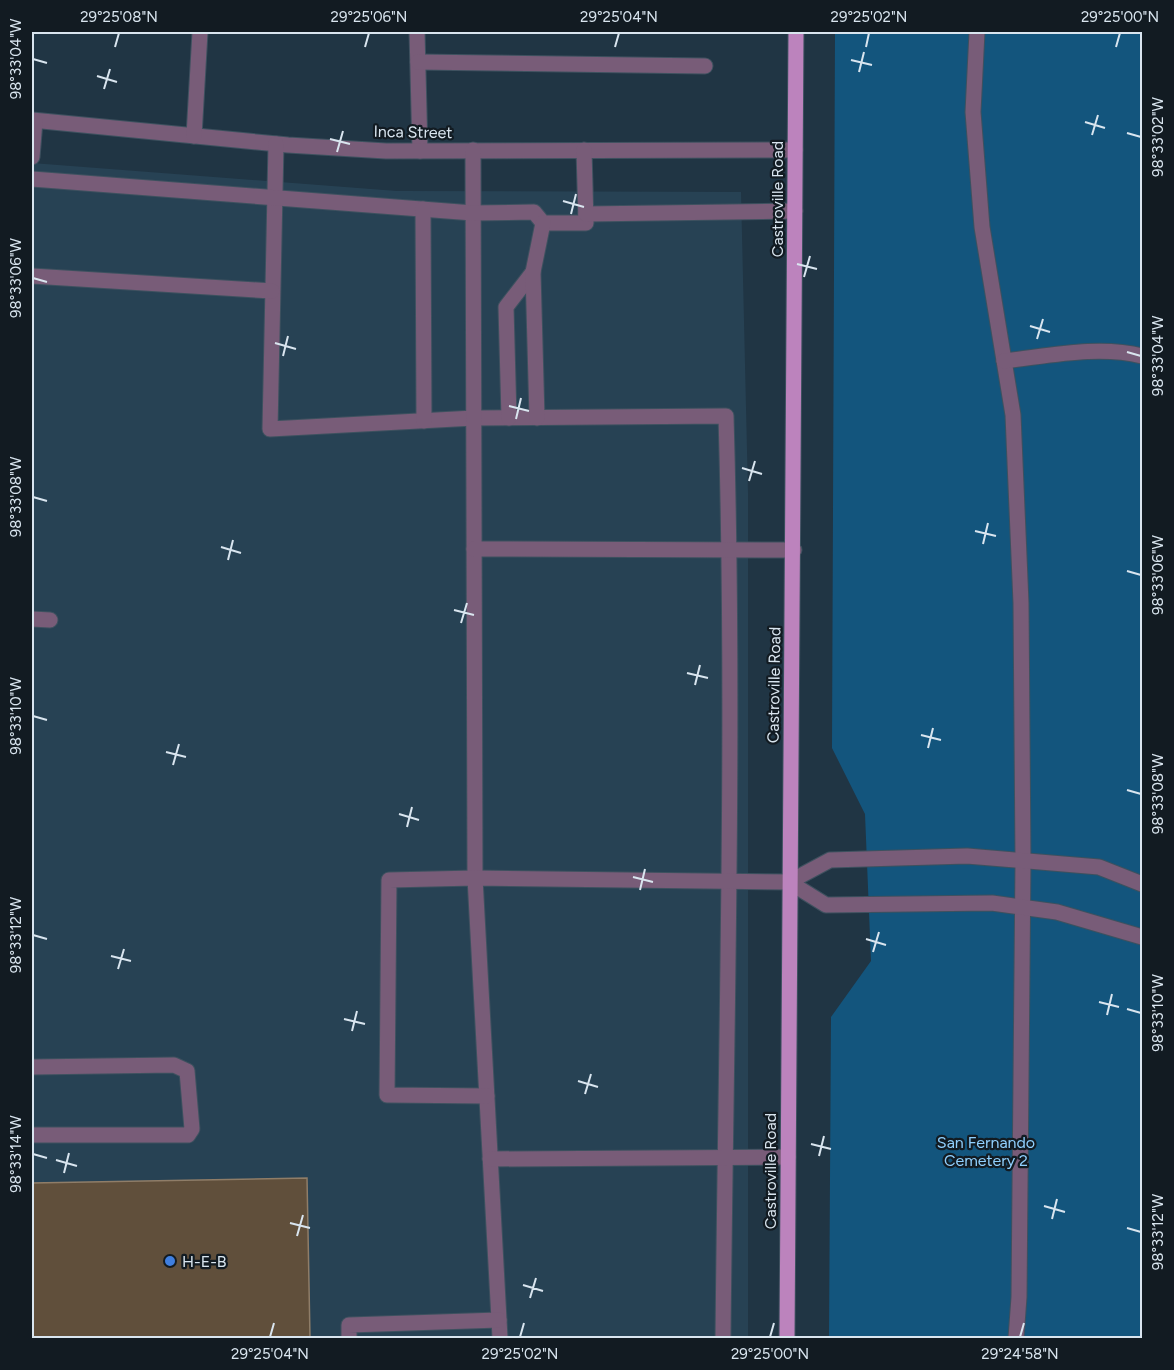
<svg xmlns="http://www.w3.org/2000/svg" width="1174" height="1370" font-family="Figtree,sans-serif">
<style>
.built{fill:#274254}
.green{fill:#13557d}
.building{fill:#604f3b;stroke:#8f7d68;stroke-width:1.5}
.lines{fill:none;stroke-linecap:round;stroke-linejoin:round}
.minor-casing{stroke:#3e515f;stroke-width:17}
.major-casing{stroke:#3e515f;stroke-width:17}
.minor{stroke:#785c78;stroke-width:15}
.major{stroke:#bc83bd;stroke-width:15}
.ticks{fill:none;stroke:#d9e5ef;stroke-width:2}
.shop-dot{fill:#3f7fe0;stroke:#121b22;stroke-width:2}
.labels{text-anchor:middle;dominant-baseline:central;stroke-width:4.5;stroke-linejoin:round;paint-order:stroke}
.street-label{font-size:16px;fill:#d9e5ef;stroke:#121b22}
.park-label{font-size:16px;fill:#90d0fe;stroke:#121b22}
.poi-label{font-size:16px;fill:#d9e5ef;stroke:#121b22;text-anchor:start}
.neatline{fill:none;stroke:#d9e5ef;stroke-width:2}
.ticks-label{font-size:15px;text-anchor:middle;fill:#d9e5ef}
</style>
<rect width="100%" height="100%" fill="#203544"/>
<polygon class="built" points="32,163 397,191 741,192 748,493 748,1338 32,1338"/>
<polygon class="green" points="835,32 1142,32 1142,1338 829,1338 831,1017 871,961 865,814 832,748"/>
<polygon class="building" points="307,1178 310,1338 32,1338 32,1183"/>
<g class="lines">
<g class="minor-casing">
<g id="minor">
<polyline points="417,32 420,151"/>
<polyline points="977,32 973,112 982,227 1013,415 1021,603 1023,861 1019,1297 1016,1338"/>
<polyline points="418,62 705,66"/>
<polyline points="32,120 288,145 386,151 795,150"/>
<polyline points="194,136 200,32"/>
<path d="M276,144L270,429L474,418L726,416C735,724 726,1031 723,1338"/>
<polyline points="473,150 475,878 500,1338"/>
<polyline points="32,157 35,121"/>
<polyline points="32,179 473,213 534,212 543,223 586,223 584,150"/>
<polyline points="423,209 424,421"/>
<polyline points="586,214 795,211"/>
<polyline points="32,276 272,291"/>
<path d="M1004,361C1049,356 1098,345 1142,356"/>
<polyline points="509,418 506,307 533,272"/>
<polyline points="537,418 533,272 543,223"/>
<polyline points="474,549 794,550"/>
<polyline points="32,619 50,620"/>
<polyline points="789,882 826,905 992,903 1057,912 1142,937"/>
<polyline points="32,1067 174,1065 187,1071 192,1129 188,1135 32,1135"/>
<polyline points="487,1096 387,1095 389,880 475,878 789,882 830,860 967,856 1099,867 1142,884"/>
<polyline points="490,1159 788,1157"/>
<polyline points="349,1338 349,1325 499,1320"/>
</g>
</g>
<g class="major-casing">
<polyline id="major" points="787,1338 796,32"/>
</g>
<use href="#minor" class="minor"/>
<use href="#major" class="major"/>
</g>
<path class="ticks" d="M115,47L119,33M365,47L369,33M615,47L619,33M866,47L869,33M1116,47L1120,33M33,59L47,63M851,60L872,65M859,72L864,52M97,76L117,82M104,89L110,69M1085,122L1105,128M1127,133L1141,137M1092,135L1098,115M330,139L350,144M337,152L343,131M563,201L584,207M571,214L576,194M797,264L817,269M804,277L810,256M33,278L47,282M1030,326L1050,332M1037,339L1043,319M275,343L296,349M1127,352L1141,356M283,356L288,336M509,406L529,411M516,419L521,398M742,468L762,474M749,481L755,461M33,497L47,501M975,531L996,536M983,544L988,523M221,547L241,553M228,560L233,540M1127,571L1141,575M454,610L474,615M461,623L467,603M687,673L708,678M695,685L700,665M33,716L47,720M921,735L941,740M928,748L933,728M166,752L186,757M173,765L179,744M1127,790L1141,794M399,814L419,820M407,827L412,807M633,877L653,882M640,890L645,869M33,935L47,939M866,939L886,945M873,952L879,932M111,956L131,961M118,969L124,949M1099,1002L1119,1007M1127,1009L1141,1013M1107,1015L1112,994M344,1019L365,1024M352,1031L357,1011M578,1081L598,1087M585,1094L591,1074M811,1144L831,1149M33,1154L47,1158M819,1156L824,1136M56,1160L77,1166M64,1173L69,1153M1044,1206L1065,1212M1052,1219L1057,1199M290,1223L310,1228M1127,1228L1141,1232M297,1236L303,1215M523,1285L543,1291M530,1298L536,1278M270,1337L274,1323M520,1337L524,1323M770,1337L774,1323M1020,1337L1024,1323"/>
<circle class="shop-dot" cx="170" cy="1261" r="6"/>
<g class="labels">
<g class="street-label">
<text transform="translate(413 132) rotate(1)">Inca Street</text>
<text transform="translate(777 199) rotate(-90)">Castroville Road</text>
<text transform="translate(774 685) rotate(-89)">Castroville Road</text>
<text transform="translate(770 1171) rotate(-90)">Castroville Road</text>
</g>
<g class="park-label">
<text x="986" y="1142">San Fernando<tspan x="986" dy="18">Cemetery 2</tspan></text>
</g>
<g class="poi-label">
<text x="182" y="1261">H-E-B</text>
</g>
</g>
<rect width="1174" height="1370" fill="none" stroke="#121b22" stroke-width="66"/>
<rect x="33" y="33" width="1108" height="1304" class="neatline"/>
<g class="ticks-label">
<text x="119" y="22">29°25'08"N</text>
<text x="369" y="22">29°25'06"N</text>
<text x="619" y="22">29°25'04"N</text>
<text x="869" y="22">29°25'02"N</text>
<text x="1120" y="22">29°25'00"N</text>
<text transform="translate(16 59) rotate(-90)" y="5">98°33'04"W</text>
<text transform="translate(1158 137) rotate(-90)" y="5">98°33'02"W</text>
<text transform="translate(16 278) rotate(-90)" y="5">98°33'06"W</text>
<text transform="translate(1158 356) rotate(-90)" y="5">98°33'04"W</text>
<text transform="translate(16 497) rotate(-90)" y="5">98°33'08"W</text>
<text transform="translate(1158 575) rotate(-90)" y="5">98°33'06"W</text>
<text transform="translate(16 716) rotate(-90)" y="5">98°33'10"W</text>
<text transform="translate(1158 794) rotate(-90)" y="5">98°33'08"W</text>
<text transform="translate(16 935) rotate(-90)" y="5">98°33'12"W</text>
<text transform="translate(1158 1013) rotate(-90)" y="5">98°33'10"W</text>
<text transform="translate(16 1154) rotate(-90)" y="5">98°33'14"W</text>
<text transform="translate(1158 1232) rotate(-90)" y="5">98°33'12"W</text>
<text x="270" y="1359">29°25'04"N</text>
<text x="520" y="1359">29°25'02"N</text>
<text x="770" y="1359">29°25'00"N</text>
<text x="1020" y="1359">29°24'58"N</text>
</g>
</svg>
